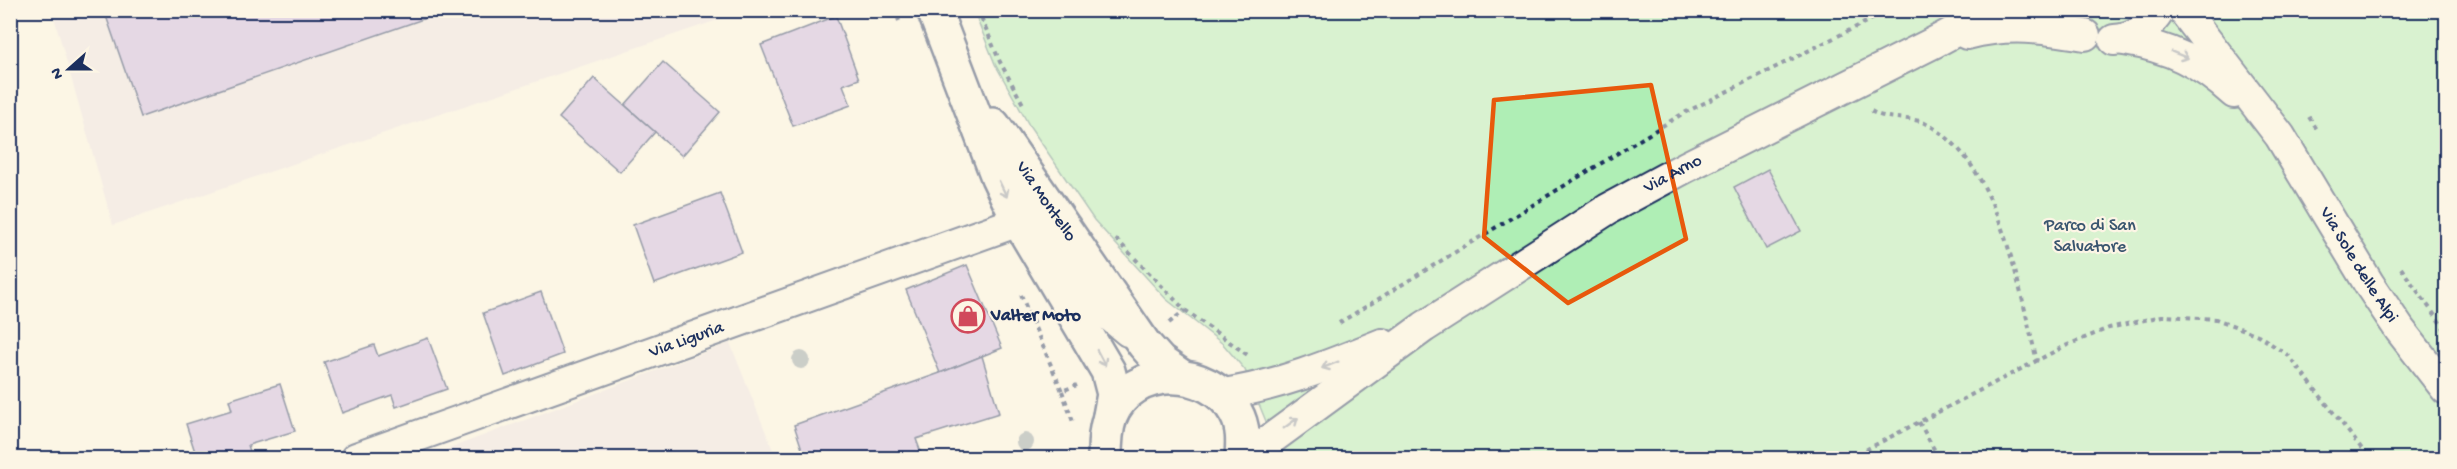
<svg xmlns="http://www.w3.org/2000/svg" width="2457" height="469" font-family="'Gochi Hand',sans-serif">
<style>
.built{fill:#ede2e4}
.green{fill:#afeeb5;stroke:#658e8a;stroke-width:1.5}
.building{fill:#cab4e3;stroke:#1b2f5e;stroke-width:1.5}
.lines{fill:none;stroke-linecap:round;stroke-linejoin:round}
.minor-casing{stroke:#1b2f5e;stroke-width:34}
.tertiary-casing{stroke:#1b2f5e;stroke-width:38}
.path{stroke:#1b2f5e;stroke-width:4;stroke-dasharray:4.5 4.5;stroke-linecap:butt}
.minor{stroke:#fcf5e5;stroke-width:30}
.tertiary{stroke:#fcf5e5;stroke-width:33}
.tree{fill:#919da4}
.oneway{stroke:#8c92a2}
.marked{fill:none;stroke:#e8590c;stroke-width:4.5;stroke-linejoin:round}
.labels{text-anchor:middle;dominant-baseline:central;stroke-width:4.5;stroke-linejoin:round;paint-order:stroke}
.street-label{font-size:18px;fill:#1b2f5e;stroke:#fcf5e5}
.park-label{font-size:18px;fill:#39556f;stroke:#fcf5e5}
.poi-label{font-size:18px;font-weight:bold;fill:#1b2f5e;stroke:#fcf5e5;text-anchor:start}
</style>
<rect width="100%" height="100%" fill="#fcf5e5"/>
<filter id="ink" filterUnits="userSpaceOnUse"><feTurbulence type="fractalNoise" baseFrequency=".0167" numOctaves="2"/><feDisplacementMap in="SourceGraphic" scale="12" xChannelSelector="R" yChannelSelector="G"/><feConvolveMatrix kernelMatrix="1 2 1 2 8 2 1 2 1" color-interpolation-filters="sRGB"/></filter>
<g filter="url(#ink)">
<g class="built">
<polygon points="52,10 744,11 113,225"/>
<polygon points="730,343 776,458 424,458"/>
</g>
<polygon class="green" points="974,11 2446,11 2446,458 1281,458 1245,370 1223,344 1166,299 1094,220 1029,125 995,64"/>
<g class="building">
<polygon points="104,10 449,10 141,117"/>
<polygon points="836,16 859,79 843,85 851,105 793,126 761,45"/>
<polygon points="663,62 720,112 682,156 625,105"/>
<polygon points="594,78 655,132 620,172 559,118"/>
<polygon points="1768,169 1801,231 1766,249 1734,187"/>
<polygon points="720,193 742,252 654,284 633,225"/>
<polygon points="967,265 1002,348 940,373 906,290"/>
<polygon points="541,292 563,354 505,376 483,313"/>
<polygon points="428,338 447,389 396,407 392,395 342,413 324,362 374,345 378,356"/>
<polygon points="982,356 999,413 916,439 923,458 805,458 794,425 940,373"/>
<polygon points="280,384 295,431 248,445 252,458 197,458 186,424 232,410 229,400"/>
</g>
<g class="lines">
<g class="minor-casing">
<g id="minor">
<path id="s1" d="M2183,10L2280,136L2369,284L2400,330L2446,389"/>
<path d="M1967,34C2009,23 2043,28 2085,35"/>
<path d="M2114,40C2134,39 2150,27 2160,10"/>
<path d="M2124,40C2169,47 2200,62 2234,93"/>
<path d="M1223,394C1278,386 1330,365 1382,344"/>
<path id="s2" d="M356,458L1019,221L1035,223L1052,243L1085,295L1128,331"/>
<path id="s3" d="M1245,458L1424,327L1608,209L1686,167L1935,42L1994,10"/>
</g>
</g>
<g class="tertiary-casing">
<g id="tertiary">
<polyline points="934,10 998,177 1019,221 1108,371 1114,394 1110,416"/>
<path id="s4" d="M993,125L1144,344L1160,362L1179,375"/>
<path d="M1105,458C1105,445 1105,431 1110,417C1131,363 1210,365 1236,413C1244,427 1243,443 1242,458"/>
</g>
</g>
<g class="path">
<polyline points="895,10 899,21"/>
<polyline points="978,10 1000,62 1023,104"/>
<path d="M1871,111C1886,120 1903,117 1920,121C1928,124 1941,132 1947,138C2002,184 2020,293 2037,361"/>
<polyline points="2309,117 2318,131"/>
<polyline points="1116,239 1185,310 1249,356"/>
<polyline points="2401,268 2446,331"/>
<polyline points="1021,295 1062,391 1077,385"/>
<polyline points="1169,323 1185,310"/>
<polyline points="1339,323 1682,114 1890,10"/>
<polyline points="1062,391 1073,422"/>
<polyline points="1919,422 1939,458"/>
<polyline points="1850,458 2065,346 2109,328 2162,316 2216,319 2258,335 2289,356 2369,458"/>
</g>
<use href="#minor" class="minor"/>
<use href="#tertiary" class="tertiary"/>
</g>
<g class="tree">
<circle cx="801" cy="360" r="9"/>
<circle cx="1025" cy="442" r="9"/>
</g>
<defs><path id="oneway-shaft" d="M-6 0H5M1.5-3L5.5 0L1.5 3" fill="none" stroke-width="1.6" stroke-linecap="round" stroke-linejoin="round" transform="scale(1.5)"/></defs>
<g class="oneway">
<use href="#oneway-shaft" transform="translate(2180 55) rotate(22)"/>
<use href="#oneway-shaft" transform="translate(1003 189) rotate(64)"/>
<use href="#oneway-shaft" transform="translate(1101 358) rotate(62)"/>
<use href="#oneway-shaft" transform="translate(1330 365) rotate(158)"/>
<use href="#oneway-shaft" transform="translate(1291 423) rotate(-36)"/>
</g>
</g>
<path d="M0 0H2457V469H0ZM1651,85L1686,239L1568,303L1484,237L1494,100Z" fill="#fcf5e5" fill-opacity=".55" fill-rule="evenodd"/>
<path class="marked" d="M1651,85L1686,239L1568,303L1484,237L1494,100Z"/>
<defs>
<g id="shop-ring" transform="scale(1.725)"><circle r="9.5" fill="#fcf5e5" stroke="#d1495b" stroke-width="1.5"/><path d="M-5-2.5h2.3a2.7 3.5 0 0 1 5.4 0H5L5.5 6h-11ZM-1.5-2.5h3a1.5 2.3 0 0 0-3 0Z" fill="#d1495b"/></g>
</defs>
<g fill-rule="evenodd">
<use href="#shop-ring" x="968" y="316"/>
</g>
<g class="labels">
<g class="street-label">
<text stroke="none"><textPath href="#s3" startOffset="514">Via Arno</textPath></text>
<text stroke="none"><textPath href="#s4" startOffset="93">Via Montello</textPath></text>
<text stroke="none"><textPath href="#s1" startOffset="310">Via Sole delle Alpi</textPath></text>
<text stroke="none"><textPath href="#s2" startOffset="351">Via Liguria</textPath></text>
</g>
<g class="park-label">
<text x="2090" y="226">Parco di San<tspan x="2090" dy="21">Salvatore</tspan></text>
</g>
<g class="poi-label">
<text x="991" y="316">Valter Moto</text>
</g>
</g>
<rect width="2457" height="469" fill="none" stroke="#fcf5e5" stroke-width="36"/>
<rect x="18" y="18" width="2421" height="433" fill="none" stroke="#1b2f5e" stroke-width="2" filter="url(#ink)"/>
<g transform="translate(69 69) rotate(249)" stroke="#fcf5e5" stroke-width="4.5" paint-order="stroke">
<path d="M0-4.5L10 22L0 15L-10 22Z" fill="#1b2f5e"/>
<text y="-9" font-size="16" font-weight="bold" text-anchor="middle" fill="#1b2f5e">N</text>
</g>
</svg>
